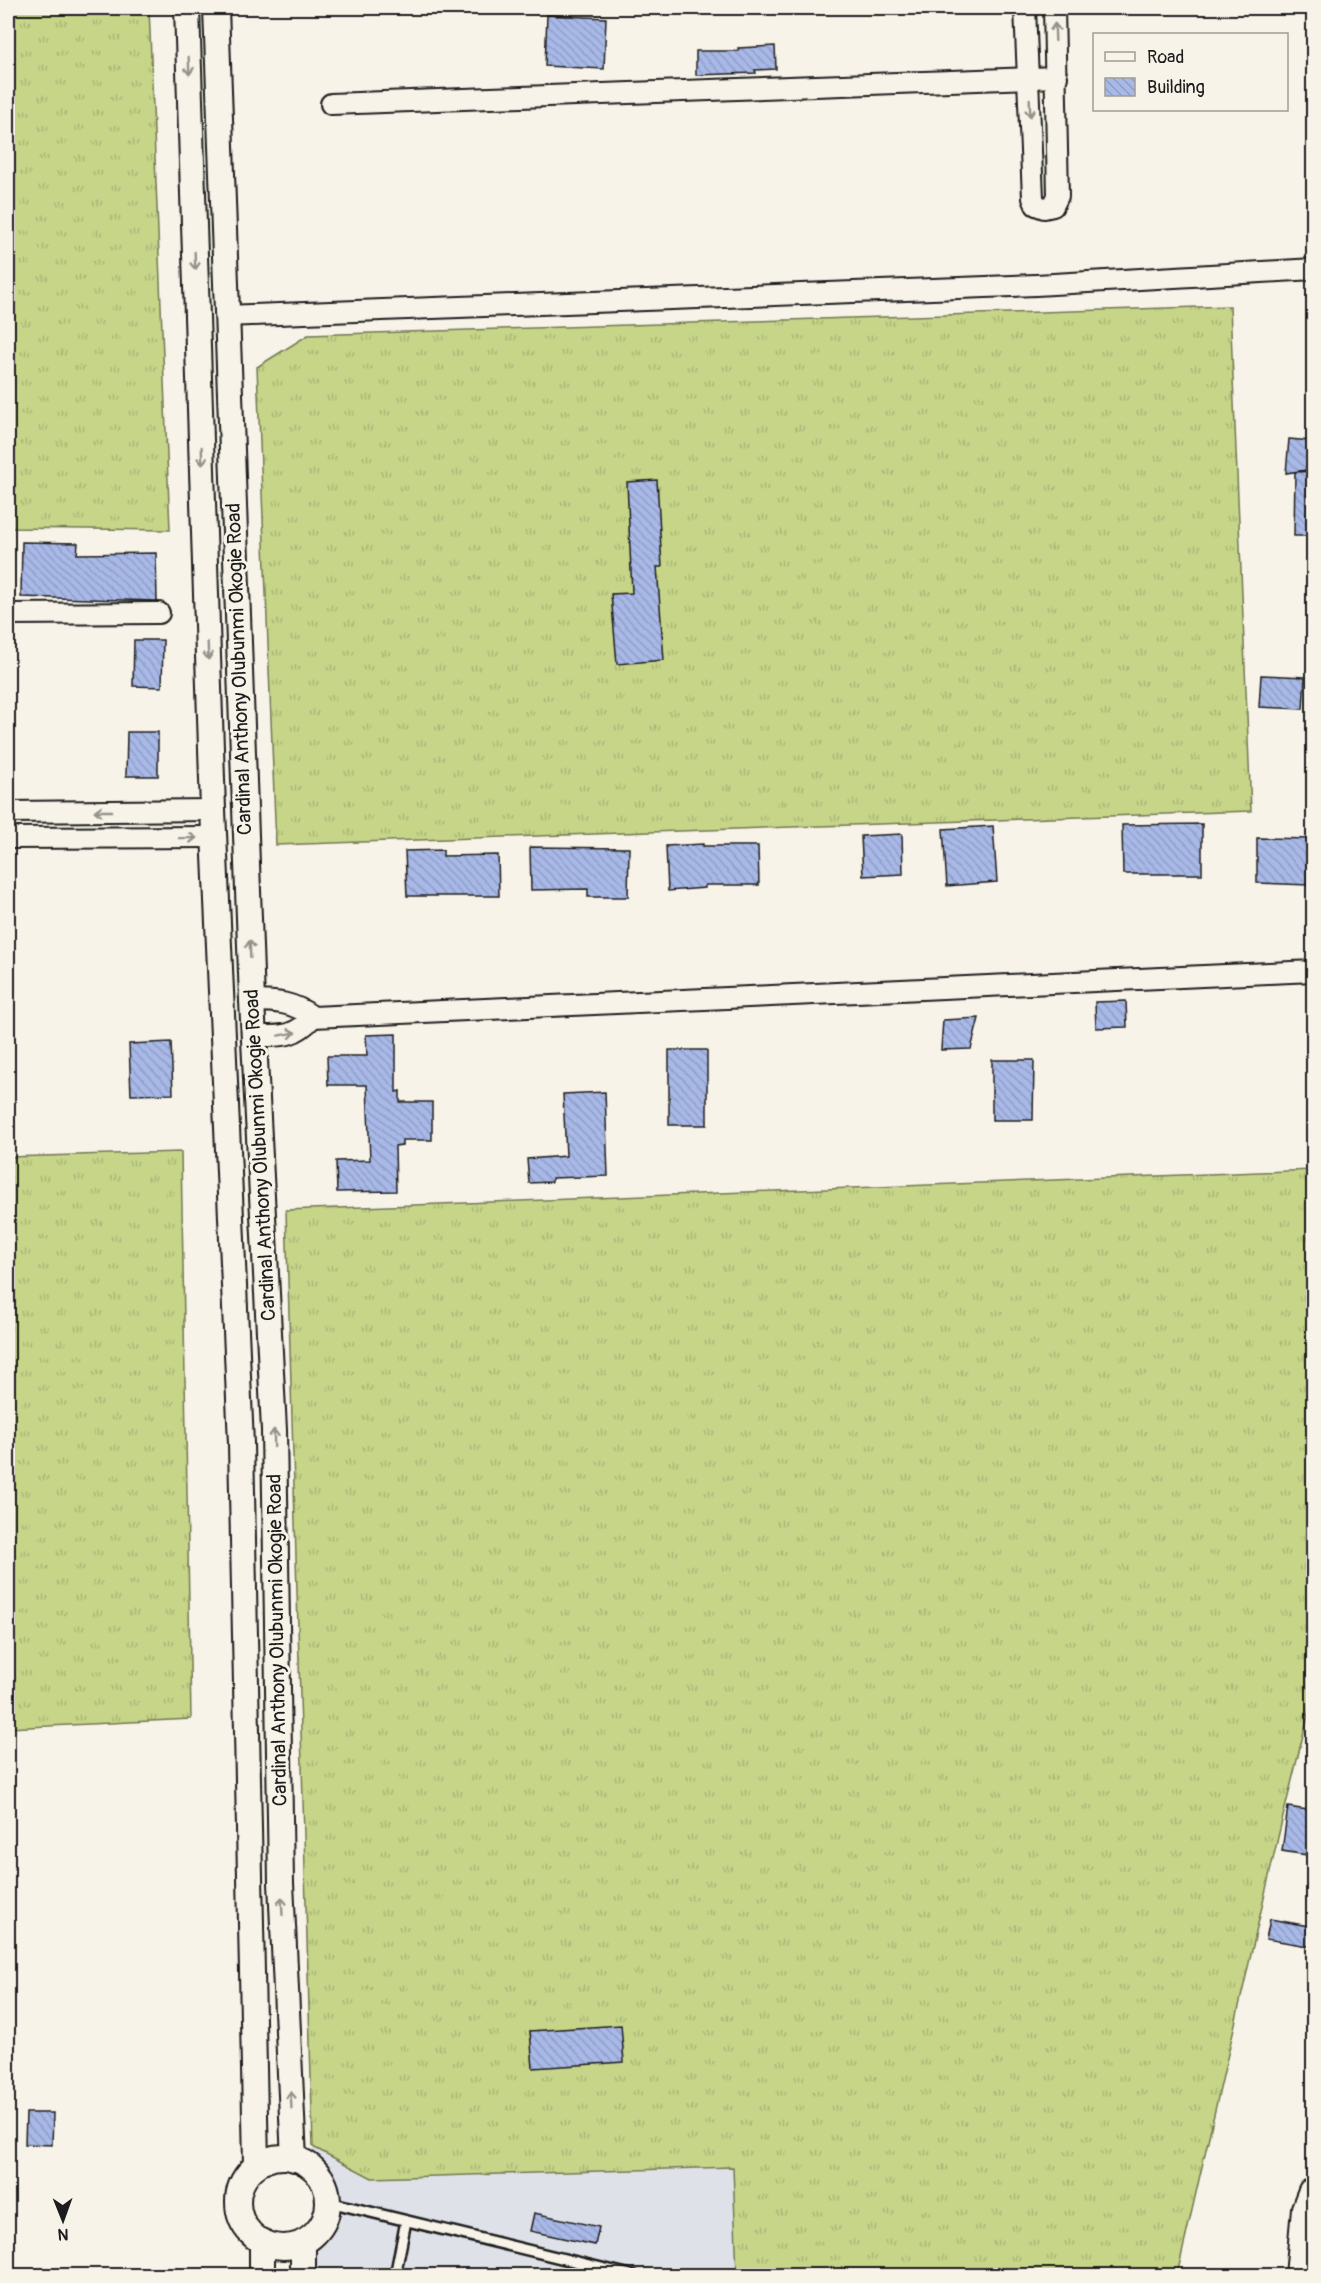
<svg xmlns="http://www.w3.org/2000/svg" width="1321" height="2283" font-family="Pangolin,sans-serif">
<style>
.built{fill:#dfe1e8}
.grass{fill:url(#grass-tufts);stroke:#727852;stroke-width:1.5}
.building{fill:url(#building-back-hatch);stroke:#1c1c1c;stroke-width:1.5}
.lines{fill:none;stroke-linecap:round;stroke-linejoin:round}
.service-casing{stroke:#1c1c1c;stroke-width:14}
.minor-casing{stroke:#1c1c1c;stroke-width:24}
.tertiary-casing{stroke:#1c1c1c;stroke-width:28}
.service{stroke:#f7f3e8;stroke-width:9}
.minor{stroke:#f7f3e8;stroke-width:20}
.tertiary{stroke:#f7f3e8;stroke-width:24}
.oneway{stroke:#94928c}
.labels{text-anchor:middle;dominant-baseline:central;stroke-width:6;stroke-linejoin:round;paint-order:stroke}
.street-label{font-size:20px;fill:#1c1c1c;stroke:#f7f3e8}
</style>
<defs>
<pattern id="grass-tufts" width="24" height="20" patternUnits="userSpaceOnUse" patternTransform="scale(1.5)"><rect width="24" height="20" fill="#c7d589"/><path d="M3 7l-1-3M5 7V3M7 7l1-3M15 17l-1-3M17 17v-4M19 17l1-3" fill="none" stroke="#aab676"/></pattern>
<pattern id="building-back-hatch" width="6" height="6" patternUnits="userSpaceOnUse" patternTransform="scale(1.5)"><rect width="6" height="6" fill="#a8b8e7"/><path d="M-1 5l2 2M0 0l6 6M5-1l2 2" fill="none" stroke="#909ec6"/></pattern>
</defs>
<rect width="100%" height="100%" fill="#f7f3e8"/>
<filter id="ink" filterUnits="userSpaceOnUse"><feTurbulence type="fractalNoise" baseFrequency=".0167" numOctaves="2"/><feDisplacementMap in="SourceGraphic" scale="12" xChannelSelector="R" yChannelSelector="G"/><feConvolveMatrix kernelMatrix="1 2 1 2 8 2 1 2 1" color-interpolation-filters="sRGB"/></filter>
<g filter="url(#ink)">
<polygon class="built" points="313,2147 372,2178 733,2167 737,2275 317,2275"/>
<g class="grass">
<polygon points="8,8 149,8 170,530 8,528"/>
<polygon points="1230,306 1251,811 276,845 257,367 308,335"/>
<polygon points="181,1152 191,1719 8,1728 8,1157"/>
<polygon points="1313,1170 1313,1695 1279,1833 1177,2275 737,2275 733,2167 372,2178 313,2147 286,1210"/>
</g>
<g class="building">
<polygon points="547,15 606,18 604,69 545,66"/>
<polygon points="775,46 776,69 755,70 756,73 696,75 696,51 739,51 738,48"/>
<polygon points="1289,439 1310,441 1306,470 1286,473"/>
<polygon points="1314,471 1314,536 1294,536 1295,472"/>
<polygon points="657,480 662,567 657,567 664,660 617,664 611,594 632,593 627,482"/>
<polygon points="22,542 78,543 77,554 156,553 157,601 21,597"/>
<polygon points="134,640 163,640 162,687 133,686"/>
<polygon points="1261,675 1305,677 1303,709 1259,707"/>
<polygon points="127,732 158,732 158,776 126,776"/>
<polygon points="1202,824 1202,874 1123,874 1122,825"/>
<polygon points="993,826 997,882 947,886 943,829"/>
<polygon points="902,834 903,874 863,876 861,836"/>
<polygon points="1257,838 1310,839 1309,885 1257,883"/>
<polygon points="703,844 703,846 758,846 759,885 705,885 705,888 668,891 666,846"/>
<polygon points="530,847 629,848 628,897 588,897 588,889 531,890"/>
<polygon points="443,850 443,856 498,855 499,896 407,896 405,851"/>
<polygon points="1126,1001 1127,1027 1096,1028 1095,1002"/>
<polygon points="979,1018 971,1049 941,1050 943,1020"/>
<polygon points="396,1034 396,1092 400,1091 400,1102 432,1102 432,1140 402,1140 402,1145 395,1146 396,1191 337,1192 336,1161 370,1160 367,1085 328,1085 327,1056 367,1056 366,1035"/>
<polygon points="171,1042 173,1094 131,1095 129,1044"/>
<rect x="669" y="1050" width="38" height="75"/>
<polygon points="992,1060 1034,1060 1033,1120 992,1120"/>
<polygon points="605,1092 608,1176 552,1178 552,1182 529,1183 527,1159 566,1156 563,1094"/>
<polygon points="1288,1807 1314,1811 1314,1856 1282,1851"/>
<polygon points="1270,1919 1314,1927 1314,1947 1266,1939"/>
<polygon points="621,2025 624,2062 533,2068 530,2031"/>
<polygon points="26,2113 53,2113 52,2145 25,2144"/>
<polygon points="534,2213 599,2227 595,2245 530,2231"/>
</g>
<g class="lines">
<g class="service-casing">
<g id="service">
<polyline points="329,2202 635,2276"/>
<polyline points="395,2276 406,2221"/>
</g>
</g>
<g class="minor-casing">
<g id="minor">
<polyline points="1025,8 1033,198 1036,205 1044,208 1053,206 1058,196 1054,8"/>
<polyline points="331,104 1057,77"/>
<polyline points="226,316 1036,285 1314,269"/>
<polyline points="8,614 159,613"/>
<polyline points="8,812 213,810"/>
<polyline points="8,838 214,837"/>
<path d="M252,1001C276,1001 293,1002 313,1017L1314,971"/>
<path d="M254,1036C281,1036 294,1038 313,1017"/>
<polyline points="1296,2276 1302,2208 1309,2190 1314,2189"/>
</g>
</g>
<g class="tertiary-casing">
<g id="tertiary">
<polyline points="187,8 213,810 241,1444 256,2164"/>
<polyline points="216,8 252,1001 274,1430 281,1883 294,2159"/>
<circle cx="283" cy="2202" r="45"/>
<polyline points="262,2241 262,2276"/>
<polyline points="303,2244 303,2276"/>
</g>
</g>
<use href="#service" class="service"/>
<use href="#minor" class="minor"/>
<use href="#tertiary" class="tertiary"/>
</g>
<defs><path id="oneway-shaft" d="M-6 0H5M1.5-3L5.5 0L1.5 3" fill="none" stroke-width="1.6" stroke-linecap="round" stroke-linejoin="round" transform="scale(1.5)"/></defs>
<g class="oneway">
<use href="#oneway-shaft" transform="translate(1055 32) rotate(-92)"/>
<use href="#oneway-shaft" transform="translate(189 66) rotate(88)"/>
<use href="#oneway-shaft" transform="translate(1030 108) rotate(88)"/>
<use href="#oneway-shaft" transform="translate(195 261) rotate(88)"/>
<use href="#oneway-shaft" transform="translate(202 456) rotate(88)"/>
<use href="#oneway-shaft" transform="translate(208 651) rotate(88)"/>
<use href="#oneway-shaft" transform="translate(103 811) rotate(-180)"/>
<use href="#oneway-shaft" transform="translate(188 838) rotate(-1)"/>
<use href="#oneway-shaft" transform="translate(250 949) rotate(-92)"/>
<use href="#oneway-shaft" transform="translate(287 1034) rotate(-10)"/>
<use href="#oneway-shaft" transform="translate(274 1438) rotate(-91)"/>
<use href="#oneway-shaft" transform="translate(282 1906) rotate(-93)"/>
<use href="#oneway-shaft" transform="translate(291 2100) rotate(-93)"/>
</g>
</g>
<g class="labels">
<g class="street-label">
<text transform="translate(239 669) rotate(-92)">Cardinal Anthony Olubunmi Okogie Road</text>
<text transform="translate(260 1155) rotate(-93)">Cardinal Anthony Olubunmi Okogie Road</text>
<text transform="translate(277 1640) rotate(-91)">Cardinal Anthony Olubunmi Okogie Road</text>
</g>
</g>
<rect width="1321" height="2283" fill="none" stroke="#f7f3e8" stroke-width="30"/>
<rect x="15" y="15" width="1291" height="2253" fill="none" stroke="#1c1c1c" stroke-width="2" filter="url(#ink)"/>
<rect x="1093" y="33" width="195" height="78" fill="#f7f3e8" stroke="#9f9d96" stroke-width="1.5"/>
<rect x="1105" y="52" width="30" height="9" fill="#f7f3e8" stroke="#9f9d96" stroke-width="1.5"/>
<text x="1147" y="63" font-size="18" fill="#1c1c1c">Road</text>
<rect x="1105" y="78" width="30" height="18" fill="url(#building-back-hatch)" stroke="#9f9d96" stroke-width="1.5"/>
<text x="1147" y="93" font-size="18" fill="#1c1c1c">Building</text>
<g transform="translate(63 2220) rotate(179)" stroke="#f7f3e8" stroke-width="4.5" paint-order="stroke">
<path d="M0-4.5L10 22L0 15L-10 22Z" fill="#1c1c1c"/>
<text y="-9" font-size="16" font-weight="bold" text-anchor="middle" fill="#1c1c1c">N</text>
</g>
</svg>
